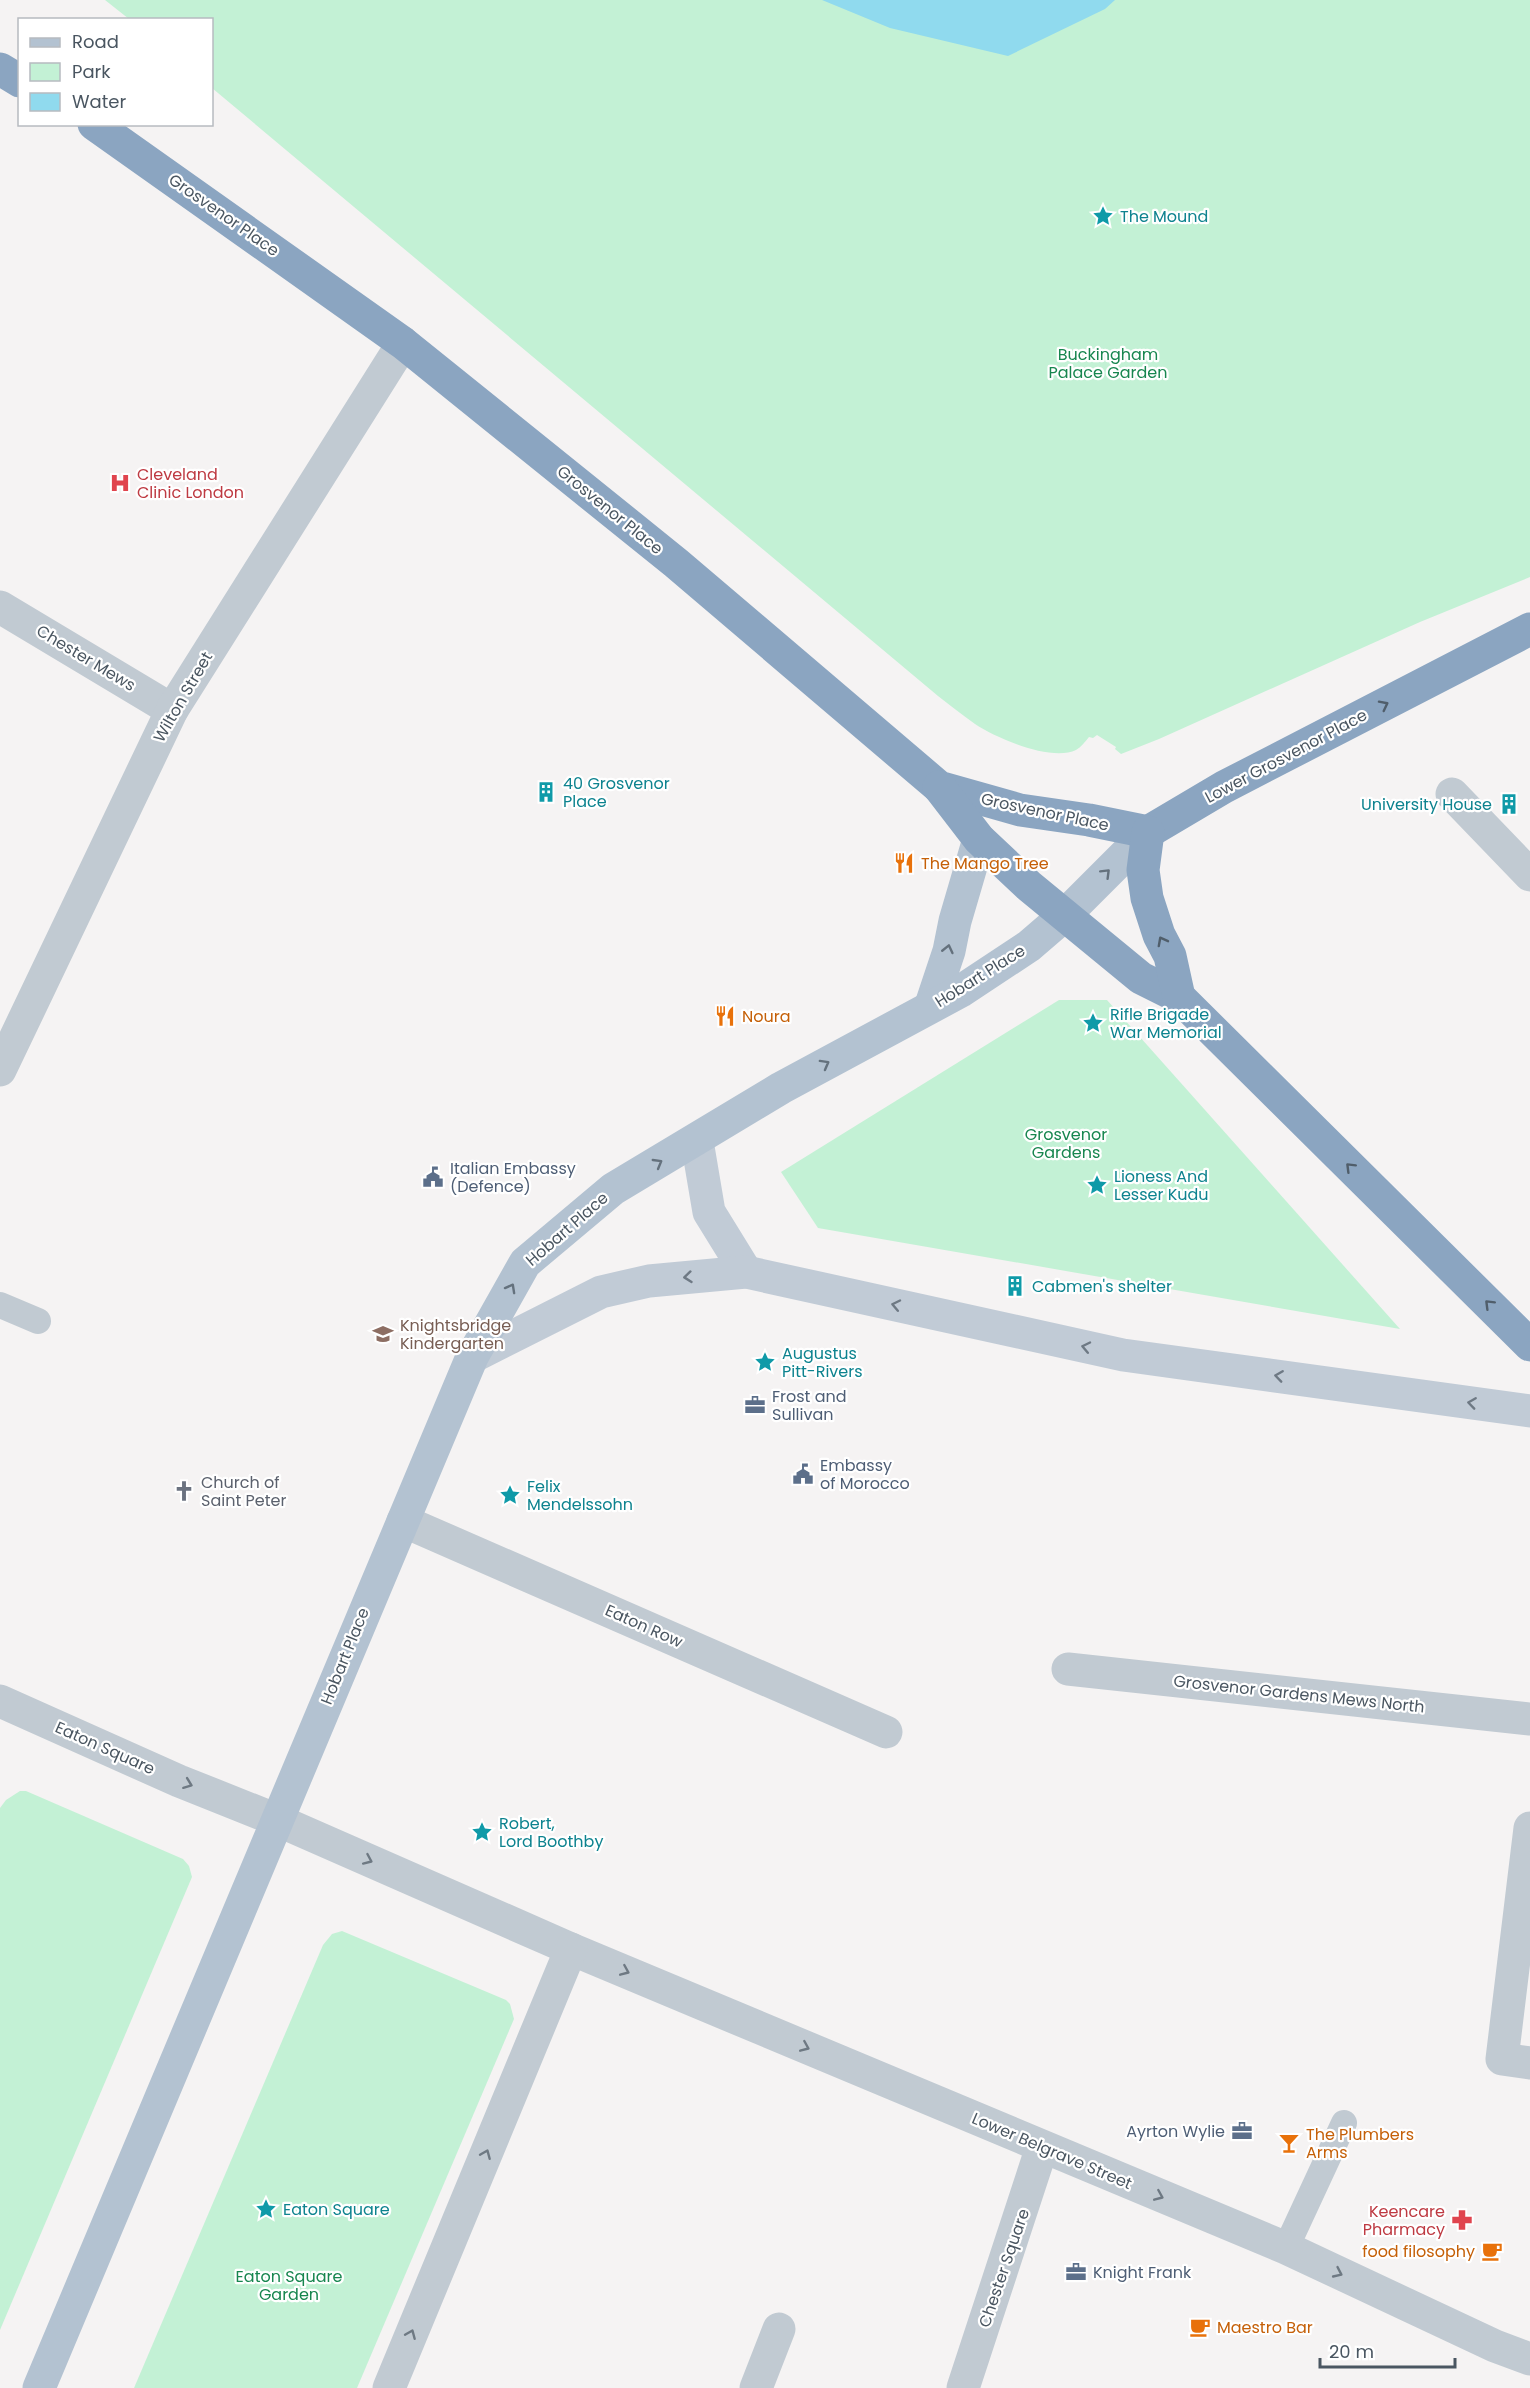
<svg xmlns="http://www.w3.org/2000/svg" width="1530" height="2388" font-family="Poppins,sans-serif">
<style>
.green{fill:#c3f1d5}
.water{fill:#90daee}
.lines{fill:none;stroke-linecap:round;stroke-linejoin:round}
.lane{stroke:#c1cad2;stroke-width:26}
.street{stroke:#c1cad2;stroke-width:33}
.secondary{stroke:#c1cbd6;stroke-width:33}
.primary{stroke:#b3c2d1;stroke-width:33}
.highway{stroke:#8ba5c1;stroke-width:33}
.oneway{stroke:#505e6b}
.oneway2{stroke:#64717d}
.oneway3{stroke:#6e7984}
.oneway4{stroke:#6e7983}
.labels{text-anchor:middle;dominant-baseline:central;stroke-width:4.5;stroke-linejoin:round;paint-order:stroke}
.street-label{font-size:16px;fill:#4a5661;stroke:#fff}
.culture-label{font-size:16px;fill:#0d838f;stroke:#fff;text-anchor:start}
.park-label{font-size:16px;fill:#17864f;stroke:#fff}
.health-label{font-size:16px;fill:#be3a42;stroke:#fff;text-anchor:start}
.food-label{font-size:16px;fill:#c56008;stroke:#fff;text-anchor:start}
.service-label{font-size:16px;fill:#4e5e75;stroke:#fff;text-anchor:start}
.education-label{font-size:16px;fill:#785e54;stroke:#fff;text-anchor:start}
.worship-label{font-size:16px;fill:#5b616d;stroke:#fff;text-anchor:start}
</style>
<rect width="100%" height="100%" fill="#f5f3f3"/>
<g class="green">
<path d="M105,0H1530V577L1420,622L1159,739L1121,754L1115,749L1116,747L1097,735L1093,738L1089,737C1085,742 1081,747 1076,750C1051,762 996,738 975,724C962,715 950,705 938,696L212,88V20L129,19Z"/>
<polygon points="1059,1000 1107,1000 1400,1329 818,1228 781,1172"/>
<polygon points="20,1791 26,1791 183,1859 189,1866 192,1877 0,2330 0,1808 6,1800"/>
<polygon points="342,1931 506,2000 510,2004 514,2019 357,2388 134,2388 323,1945 332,1934"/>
</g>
<polygon class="water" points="822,0 1115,0 1105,9 1008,56 890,28"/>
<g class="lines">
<g class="lane">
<polyline points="0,1305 38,1321"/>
<polyline points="1286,2248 1344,2123"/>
</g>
<g class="street">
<polyline points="0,607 172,710"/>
<polyline points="1452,794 1530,875"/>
<polyline points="0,1070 172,710 403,343"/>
<polyline points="403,1521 886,1732"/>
<polyline points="1068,1669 1530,1719"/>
<polyline points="0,1701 179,1781 277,1820 571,1949 1286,2248 1495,2346 1530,2359"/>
<polyline points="1530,1828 1502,2059 1530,2063"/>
<polyline points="389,2388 571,1949"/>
<polyline points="756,2388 779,2329"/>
<polyline points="963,2388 1042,2147"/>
</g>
<g class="secondary">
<polyline points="697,1141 709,1212 746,1272"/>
<polyline points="472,1357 601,1292 649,1281 746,1272 1123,1355 1530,1411"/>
</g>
<g class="primary">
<polyline points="931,1005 949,951 955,921 979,839"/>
<polyline points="39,2388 472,1357 525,1263 613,1189 781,1088 961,991 1029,946 1065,915 1148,832"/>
</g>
<g class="highway">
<polyline points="0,69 20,81"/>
<polyline points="94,124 403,343 676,563 939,787 1020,810 1089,820 1148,832"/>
<polyline points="939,787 979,839 1029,886 1141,978 1179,997 1530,1345"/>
<polyline points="1148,832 1224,787 1530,629"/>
<polyline points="1148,832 1143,870 1147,898 1159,935 1170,956 1179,997"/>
</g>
</g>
<defs><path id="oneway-chevron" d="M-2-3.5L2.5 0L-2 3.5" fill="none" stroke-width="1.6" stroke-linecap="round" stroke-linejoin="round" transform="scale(1.5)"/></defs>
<g class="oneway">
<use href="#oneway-chevron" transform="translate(1384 705) rotate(-27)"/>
<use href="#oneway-chevron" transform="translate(1162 941) rotate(-118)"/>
<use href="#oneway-chevron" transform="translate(1350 1167) rotate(-135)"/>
<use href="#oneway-chevron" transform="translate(1489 1304) rotate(-135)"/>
</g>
<g class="oneway2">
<use href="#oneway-chevron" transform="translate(1106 873) rotate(-45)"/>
<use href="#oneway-chevron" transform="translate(948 949) rotate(-77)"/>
<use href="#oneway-chevron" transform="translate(825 1064) rotate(-29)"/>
<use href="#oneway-chevron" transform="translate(658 1163) rotate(-30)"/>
<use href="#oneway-chevron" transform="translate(511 1288) rotate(-61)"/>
</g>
<g class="oneway3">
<use href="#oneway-chevron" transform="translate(688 1277) rotate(174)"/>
<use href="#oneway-chevron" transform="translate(896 1305) rotate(-168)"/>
<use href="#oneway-chevron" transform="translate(1086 1347) rotate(-168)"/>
<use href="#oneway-chevron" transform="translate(1279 1376) rotate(-172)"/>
<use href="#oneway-chevron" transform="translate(1472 1403) rotate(-172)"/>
</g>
<g class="oneway4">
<use href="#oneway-chevron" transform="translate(188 1784) rotate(21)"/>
<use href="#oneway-chevron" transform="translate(368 1860) rotate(24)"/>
<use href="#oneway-chevron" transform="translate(625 1971) rotate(23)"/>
<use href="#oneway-chevron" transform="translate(805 2047) rotate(23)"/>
<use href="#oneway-chevron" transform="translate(486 2154) rotate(-67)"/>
<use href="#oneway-chevron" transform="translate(1159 2196) rotate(23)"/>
<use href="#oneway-chevron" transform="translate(1338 2273) rotate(25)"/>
<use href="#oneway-chevron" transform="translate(411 2334) rotate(-67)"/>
</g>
<defs>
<g id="sight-bare" transform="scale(1.62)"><path d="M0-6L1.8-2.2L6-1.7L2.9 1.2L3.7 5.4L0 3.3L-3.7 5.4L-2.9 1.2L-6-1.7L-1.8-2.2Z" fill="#0f9aa8" stroke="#fff" stroke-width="2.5" paint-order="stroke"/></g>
<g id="hospital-bare" transform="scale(1.62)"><path d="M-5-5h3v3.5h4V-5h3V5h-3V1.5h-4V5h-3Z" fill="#e0444e" stroke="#fff" stroke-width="2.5" paint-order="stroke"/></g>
<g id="building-bare" transform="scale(1.62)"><path d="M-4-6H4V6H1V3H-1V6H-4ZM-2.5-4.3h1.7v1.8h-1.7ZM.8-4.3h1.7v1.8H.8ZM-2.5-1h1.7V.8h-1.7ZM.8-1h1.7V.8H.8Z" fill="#0f9aa8" stroke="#fff" stroke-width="2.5" paint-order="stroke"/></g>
<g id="restaurant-bare" transform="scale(1.62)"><path d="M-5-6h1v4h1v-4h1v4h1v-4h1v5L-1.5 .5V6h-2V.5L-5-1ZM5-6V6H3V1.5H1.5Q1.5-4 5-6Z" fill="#e8710a" stroke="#fff" stroke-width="2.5" paint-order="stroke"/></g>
<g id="civic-bare" transform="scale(1.62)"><path d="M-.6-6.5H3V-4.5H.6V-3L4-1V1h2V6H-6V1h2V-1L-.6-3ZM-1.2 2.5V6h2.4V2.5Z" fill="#5c6f8a" stroke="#fff" stroke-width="2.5" paint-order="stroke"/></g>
<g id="school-bare" transform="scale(1.62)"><path d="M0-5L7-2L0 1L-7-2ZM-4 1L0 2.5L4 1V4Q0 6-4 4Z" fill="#8d6e63" stroke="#fff" stroke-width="2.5" paint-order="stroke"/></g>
<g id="office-bare" transform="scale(1.62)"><path d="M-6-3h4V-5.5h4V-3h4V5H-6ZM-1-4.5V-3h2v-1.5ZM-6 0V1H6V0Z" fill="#5c6f8a" stroke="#fff" stroke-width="2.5" paint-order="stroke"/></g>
<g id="church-bare" transform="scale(1.62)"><path d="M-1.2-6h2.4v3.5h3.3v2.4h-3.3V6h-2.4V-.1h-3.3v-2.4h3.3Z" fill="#6b7280" stroke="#fff" stroke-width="2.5" paint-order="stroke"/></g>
<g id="bar-bare" transform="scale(1.62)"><path d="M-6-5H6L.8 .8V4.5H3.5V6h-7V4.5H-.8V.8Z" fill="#e8710a" stroke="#fff" stroke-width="2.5" paint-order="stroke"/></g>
<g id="pharmacy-bare" transform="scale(1.62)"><path d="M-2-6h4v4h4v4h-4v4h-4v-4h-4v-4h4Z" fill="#e0444e" stroke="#fff" stroke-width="2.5" paint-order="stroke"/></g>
<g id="cafe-bare" transform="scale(1.62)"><path d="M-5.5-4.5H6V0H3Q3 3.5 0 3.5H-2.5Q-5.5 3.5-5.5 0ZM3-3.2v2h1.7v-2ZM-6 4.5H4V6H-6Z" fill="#e8710a" stroke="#fff" stroke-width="2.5" paint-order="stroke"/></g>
</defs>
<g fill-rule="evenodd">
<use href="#sight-bare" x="1103" y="216"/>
<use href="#hospital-bare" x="120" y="483"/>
<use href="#building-bare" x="546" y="792"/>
<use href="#building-bare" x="1509" y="804"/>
<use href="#restaurant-bare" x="904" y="863"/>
<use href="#restaurant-bare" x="725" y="1016"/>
<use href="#sight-bare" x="1093" y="1023"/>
<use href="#civic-bare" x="433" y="1177"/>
<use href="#sight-bare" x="1097" y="1185"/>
<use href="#building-bare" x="1015" y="1286"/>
<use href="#school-bare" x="383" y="1334"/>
<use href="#sight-bare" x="765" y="1362"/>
<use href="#office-bare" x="755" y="1405"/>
<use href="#civic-bare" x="803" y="1474"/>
<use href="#church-bare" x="184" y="1491"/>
<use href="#sight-bare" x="510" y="1495"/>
<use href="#sight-bare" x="482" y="1832"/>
<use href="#office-bare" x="1242" y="2131"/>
<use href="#bar-bare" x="1289" y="2143"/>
<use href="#sight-bare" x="266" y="2209"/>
<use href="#pharmacy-bare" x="1462" y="2220"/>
<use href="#cafe-bare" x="1492" y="2251"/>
<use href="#office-bare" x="1076" y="2272"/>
<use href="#cafe-bare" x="1200" y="2327"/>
</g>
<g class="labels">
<g class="street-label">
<text transform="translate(224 215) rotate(35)">Grosvenor Place</text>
<text transform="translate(610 510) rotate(39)">Grosvenor Place</text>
<text transform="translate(86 658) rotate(31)">Chester Mews</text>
<text transform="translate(183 697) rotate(-60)">Wilton Street</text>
<text transform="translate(1286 756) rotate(-28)">Lower Grosvenor Place</text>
<text transform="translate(1045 812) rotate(12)">Grosvenor Place</text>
<text transform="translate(980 976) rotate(-32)">Hobart Place</text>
<text transform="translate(567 1229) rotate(-41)">Hobart Place</text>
<text transform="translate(644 1626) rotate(24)">Eaton Row</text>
<text transform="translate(345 1656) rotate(-68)">Hobart Place</text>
<text transform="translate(1299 1694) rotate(6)">Grosvenor Gardens Mews North</text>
<text transform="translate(105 1748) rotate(24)">Eaton Square</text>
<text transform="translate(1052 2151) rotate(23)">Lower Belgrave Street</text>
<text transform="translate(1004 2268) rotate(-71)">Chester Square</text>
</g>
<g class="culture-label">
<text x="1120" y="216">The Mound</text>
<text x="563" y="783">40 Grosvenor<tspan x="563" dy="18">Place</tspan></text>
<text x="1492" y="804" text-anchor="end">University House</text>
<text x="1110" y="1014">Rifle Brigade<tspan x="1110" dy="18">War Memorial</tspan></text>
<text x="1114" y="1176">Lioness And<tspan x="1114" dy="18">Lesser Kudu</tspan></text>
<text x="1032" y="1286">Cabmen's shelter</text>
<text x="782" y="1353">Augustus<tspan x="782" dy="18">Pitt-Rivers</tspan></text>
<text x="527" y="1486">Felix<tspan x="527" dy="18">Mendelssohn</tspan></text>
<text x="499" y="1823">Robert,<tspan x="499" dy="18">Lord Boothby</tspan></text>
<text x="283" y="2209">Eaton Square</text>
</g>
<g class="park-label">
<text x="1108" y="354">Buckingham<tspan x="1108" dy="18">Palace Garden</tspan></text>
<text x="1066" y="1134">Grosvenor<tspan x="1066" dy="18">Gardens</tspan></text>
<text x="289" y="2276">Eaton Square<tspan x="289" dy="18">Garden</tspan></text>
</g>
<g class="health-label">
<text x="137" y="474">Cleveland<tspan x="137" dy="18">Clinic London</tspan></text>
<text x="1445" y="2211" text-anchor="end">Keencare<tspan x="1445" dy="18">Pharmacy</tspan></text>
</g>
<g class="food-label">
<text x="921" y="863">The Mango Tree</text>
<text x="742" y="1016">Noura</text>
<text x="1306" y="2134">The Plumbers<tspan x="1306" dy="18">Arms</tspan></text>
<text x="1475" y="2251" text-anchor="end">food filosophy</text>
<text x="1217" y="2327">Maestro Bar</text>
</g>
<g class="service-label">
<text x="450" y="1168">Italian Embassy<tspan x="450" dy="18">(Defence)</tspan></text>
<text x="772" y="1396">Frost and<tspan x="772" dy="18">Sullivan</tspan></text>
<text x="820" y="1465">Embassy<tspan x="820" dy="18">of Morocco</tspan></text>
<text x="1225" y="2131" text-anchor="end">Ayrton Wylie</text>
<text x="1093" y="2272">Knight Frank</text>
</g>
<g class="education-label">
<text x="400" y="1325">Knightsbridge<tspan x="400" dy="18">Kindergarten</tspan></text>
</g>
<g class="worship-label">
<text x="201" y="1482">Church of<tspan x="201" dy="18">Saint Peter</tspan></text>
</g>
</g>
<rect x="18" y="18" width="195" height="108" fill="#ffffff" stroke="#b7bbc0" stroke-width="1.5"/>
<rect x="30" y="38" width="30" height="9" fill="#b3c2d1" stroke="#b7bbc0" stroke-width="1.5"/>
<text x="72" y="48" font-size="18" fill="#4a5661">Road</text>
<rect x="30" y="63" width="30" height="18" fill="#c3f1d5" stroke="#b7bbc0" stroke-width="1.5"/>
<text x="72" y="78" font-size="18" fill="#4a5661">Park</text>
<rect x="30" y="93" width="30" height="18" fill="#90daee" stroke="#b7bbc0" stroke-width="1.5"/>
<text x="72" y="108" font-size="18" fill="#4a5661">Water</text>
<path d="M1320 2358v9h135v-9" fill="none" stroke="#4a5661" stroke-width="3"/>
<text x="1329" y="2358" font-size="18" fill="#4a5661" stroke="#ffffff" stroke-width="4.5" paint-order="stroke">20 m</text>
</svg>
